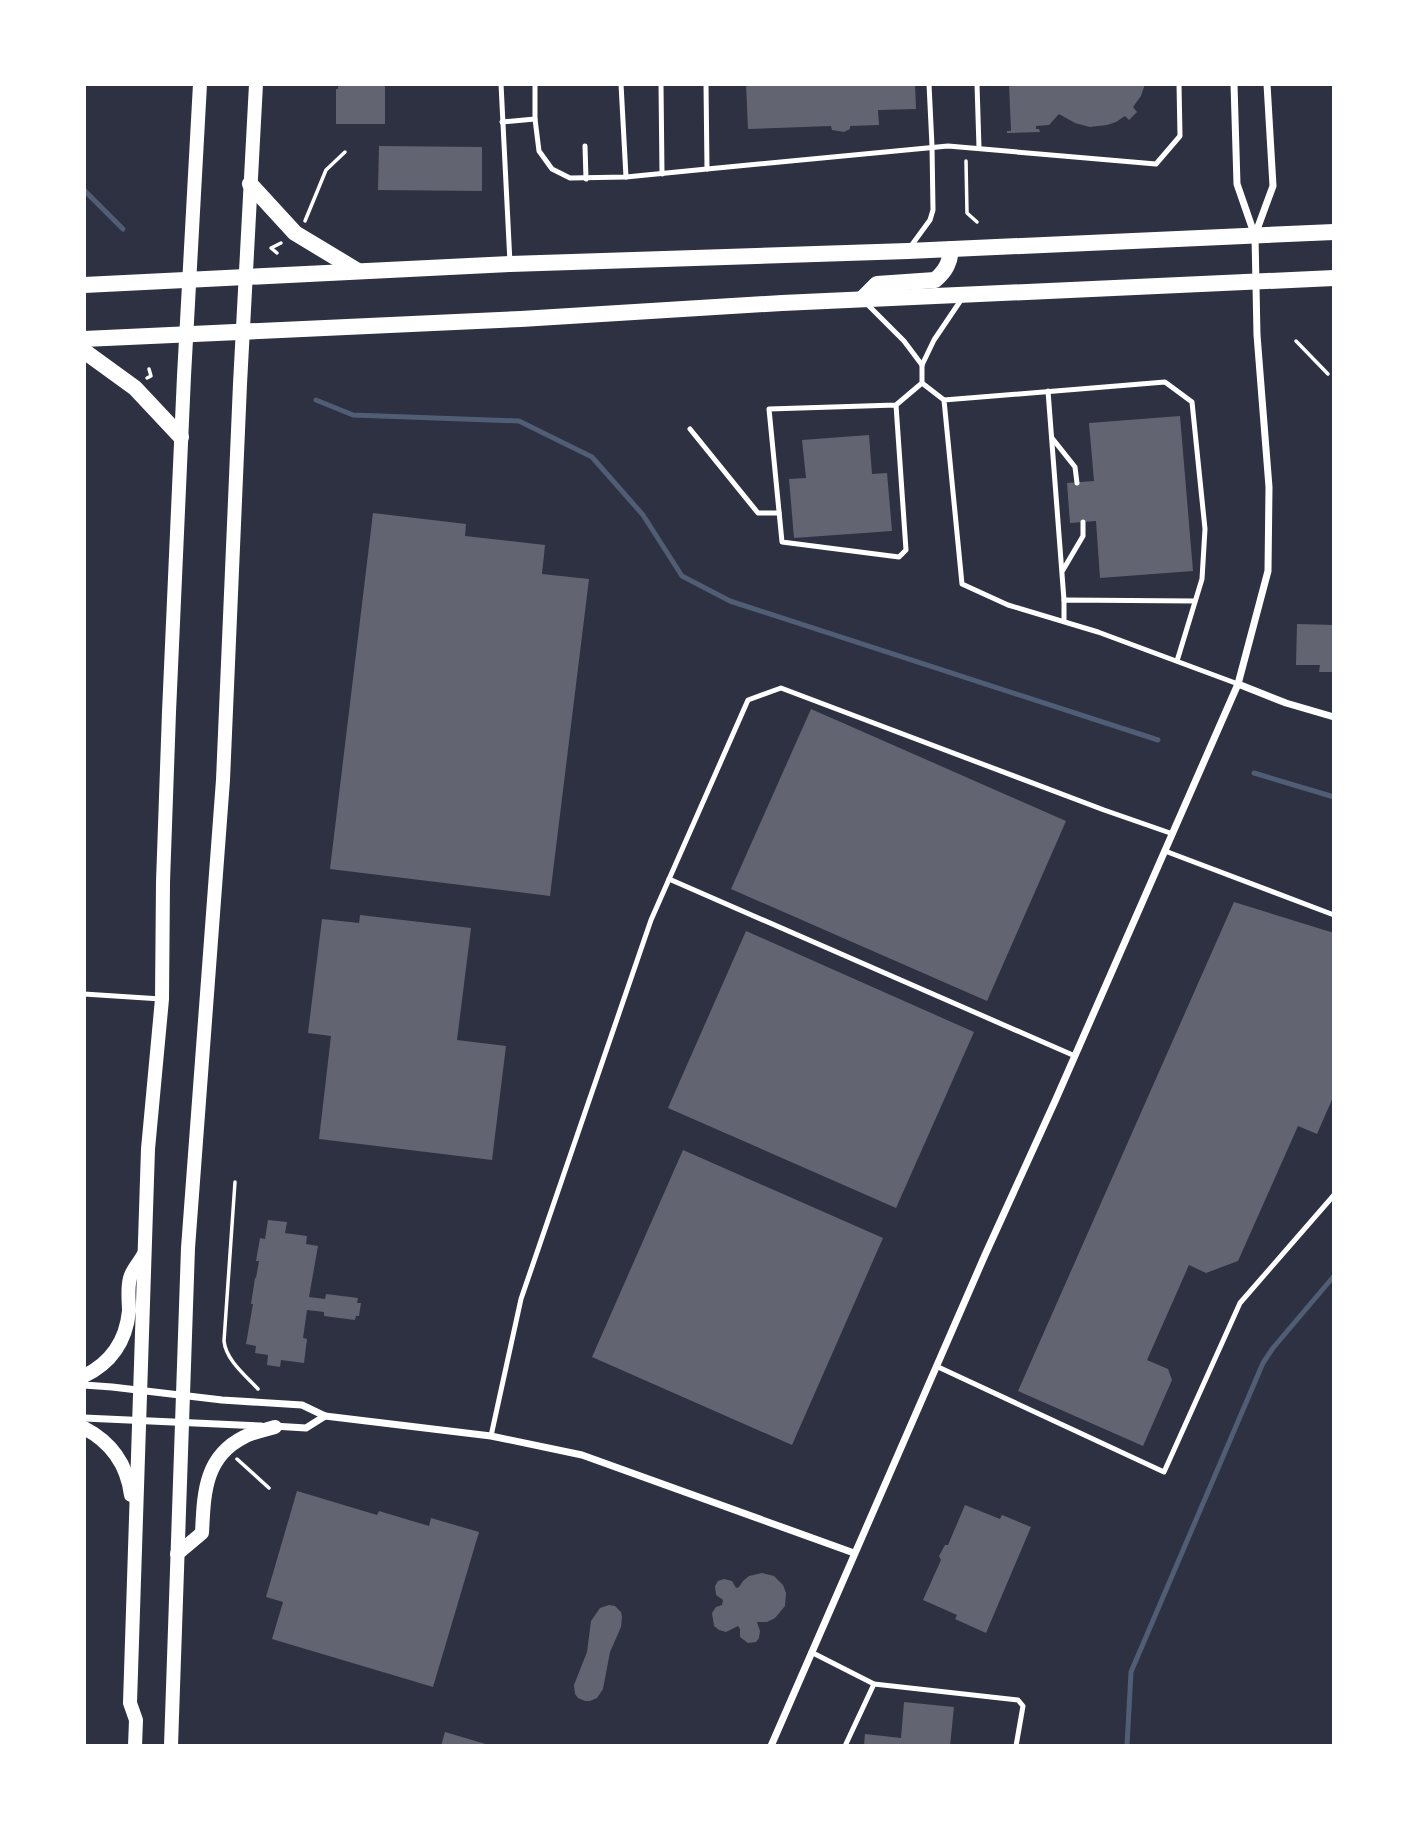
<svg xmlns="http://www.w3.org/2000/svg" width="1418" height="1830" font-family="'Golos Text',sans-serif">
<style>
.lines{fill:none;stroke-linecap:round;stroke-linejoin:round}
.stream{stroke:#4f5d75;stroke-width:5}
.building{fill:#626471}
.path{stroke:#fff;stroke-width:3.5}
.service{stroke:#fff;stroke-width:5}
.minor{stroke:#fff;stroke-width:7}
.secondary{stroke:#fff;stroke-width:14}
.primary{stroke:#fff;stroke-width:16}
</style>
<rect width="100%" height="100%" fill="#2d3142"/>
<g class="lines">
<g class="stream">
<polyline points="84,190 123,229"/>
<polyline points="316,400 353,415 519,421 592,457 643,515 682,576 730,601 1158,740"/>
<polyline points="1254,773 1334,797"/>
<polyline points="1127,1746 1131,1672 1263,1363 1273,1348 1334,1276"/>
</g>
</g>
<g class="building">
<polygon points="338,84 385,84 385,124 336,124 336,89 338,89"/>
<polygon points="746,84 915,84 916,109 878,110 879,125 850,126 850,129 844,132 832,130 831,126 748,129"/>
<polygon points="1009,84 1145,84 1141,96 1133,107 1137,112 1129,120 1125,116 1116,122 1107,125 1090,127 1075,123 1059,114 1049,125 1036,126 1036,129 1039,129 1040,132 1007,133 1007,131 1011,131"/>
<polygon points="379,146 482,147 482,191 378,190"/>
<polygon points="1180,416 1193,571 1100,578 1096,521 1070,523 1067,483 1094,481 1089,423"/>
<polygon points="869,435 872,474 887,473 892,531 794,538 789,479 806,478 802,440"/>
<polygon points="373,513 466,524 465,536 545,545 542,574 589,579 550,896 330,869"/>
<polygon points="1297,624 1334,625 1334,672 1319,672 1320,665 1296,665"/>
<polygon points="811,709 1066,821 987,1001 731,889"/>
<polygon points="1234,902 1334,933 1334,1095 1317,1134 1298,1126 1238,1261 1206,1273 1189,1265 1147,1360 1168,1369 1172,1380 1143,1446 1018,1391"/>
<polygon points="360,915 471,928 457,1040 506,1046 492,1160 319,1139 331,1036 308,1033 322,919 359,923"/>
<polygon points="746,931 974,1032 896,1208 668,1108"/>
<polygon points="683,1150 883,1238 792,1445 592,1357"/>
<polygon points="268,1220 287,1222 285,1233 307,1236 306,1244 318,1246 309,1297 325,1299 326,1294 358,1298 357,1303 361,1303 359,1316 356,1316 355,1320 324,1316 324,1312 307,1310 303,1338 307,1339 304,1363 281,1360 280,1367 267,1365 268,1355 255,1353 256,1346 246,1344 253,1304 251,1304 255,1278 256,1278 259,1261 256,1261 260,1238 265,1239"/>
<polygon points="297,1491 377,1515 379,1511 429,1526 431,1518 479,1532 433,1687 272,1639 283,1602 266,1597"/>
<polygon points="965,1505 1000,1519 1002,1515 1031,1527 986,1633 955,1619 957,1615 923,1600 941,1560 939,1556 945,1545 948,1545"/>
<polygon points="762,1573 774,1576 783,1585 786,1593 785,1606 775,1618 767,1622 757,1622 760,1631 759,1638 756,1642 748,1643 740,1637 740,1629 738,1626 726,1632 719,1630 714,1626 712,1613 716,1607 722,1605 723,1600 716,1595 715,1586 718,1581 724,1579 732,1581 736,1588 739,1587 743,1581 749,1576"/>
<polygon points="609,1605 615,1606 621,1612 622,1617 621,1627 610,1652 603,1689 597,1698 590,1701 585,1701 578,1698 575,1694 574,1685 587,1652 591,1621 600,1608"/>
<polygon points="904,1702 954,1707 950,1746 864,1746 865,1734 901,1738"/>
<polygon points="445,1732 489,1745 489,1746 441,1746"/>
</g>
<g class="lines">
<g class="path">
<polyline points="966,161 967,213 977,222"/>
<polyline points="305,221 326,170 345,152"/>
<polyline points="277,253 271,248 281,243"/>
<polyline points="1296,341 1328,374"/>
<polyline points="147,378 151,376 149,369"/>
<path d="M235,1182L224,1341C226,1360 245,1375 258,1389"/>
<polyline points="237,1459 269,1488"/>
</g>
<g class="service">
<polyline points="501,84 510,263"/>
<polyline points="535,84 535,119 539,151 552,169 570,178 626,177 707,169"/>
<polyline points="621,84 626,177"/>
<polyline points="661,84 662,174"/>
<polyline points="706,84 707,169 948,146 1156,164 1180,136 1179,84"/>
<polyline points="977,84 979,148"/>
<polyline points="502,122 535,119"/>
<polyline points="585,146 586,179"/>
<polyline points="911,246 930,220 933,210 932,146 929,84"/>
<polyline points="867,304 904,341 922,365"/>
<polyline points="922,383 944,400"/>
<polyline points="1048,391 1064,600"/>
<polyline points="896,405 906,550 899,557 782,542 769,409 896,405 922,383 922,365 934,340 963,297"/>
<polyline points="690,429 758,513 779,513"/>
<polyline points="1052,438 1075,467 1077,483"/>
<polyline points="1063,570 1083,536 1083,522"/>
<polyline points="1064,621 1064,600 1195,601"/>
<polyline points="1177,661 1202,579 1205,529 1192,402 1165,382 944,400 962,584 1008,605 1098,632 1238,684"/>
<polyline points="1165,851 1334,915"/>
<polyline points="669,879 1075,1056"/>
<polyline points="84,994 161,999"/>
<polyline points="936,1366 1164,1472 1240,1303 1334,1195"/>
<polyline points="491,1436 521,1299 651,920 748,700 781,688 1104,810 1173,834"/>
<polyline points="811,1652 874,1684 1018,1700 1023,1706 1016,1746"/>
<polyline points="845,1746 874,1684"/>
</g>
<g class="minor">
<polyline points="1255,235 1273,186 1267,84"/>
<polyline points="1238,684 1286,703 1334,717"/>
<polyline points="84,1385 112,1387 222,1400 302,1405 325,1416 491,1436 582,1455 854,1553"/>
<polyline points="84,1418 261,1426"/>
<polyline points="273,1426 306,1428 325,1416"/>
<polyline points="771,1746 985,1255 1056,1099 1238,684 1268,571 1269,487 1257,335 1255,236 1237,184 1234,84"/>
</g>
<g class="secondary">
<path d="M84,1376C111,1363 126,1341 129,1311C129,1301 127,1289 130,1278C132,1270 140,1262 144,1254"/>
<path d="M84,1428C111,1442 127,1464 131,1495"/>
<path d="M177,1554L202,1533C204,1494 204,1457 244,1437C253,1432 265,1430 275,1427"/>
<polyline points="135,1746 136,1720 130,1703 148,1149 162,999 163,882 169,712 184,376 200,84"/>
<polyline points="171,1746 188,1248 223,780 240,384 256,84"/>
</g>
<g class="primary">
<polyline points="250,184 295,233 358,271"/>
<polyline points="84,285 510,264 908,251 1334,232"/>
<path d="M862,299L877,284L935,280C946,271 950,262 951,249"/>
<polyline points="84,339 521,319 782,303 1334,278"/>
<polyline points="84,351 135,388 181,437"/>
</g>
</g>
<rect width="1418" height="1830" fill="none" stroke="#ffffff" stroke-width="172"/>
</svg>
